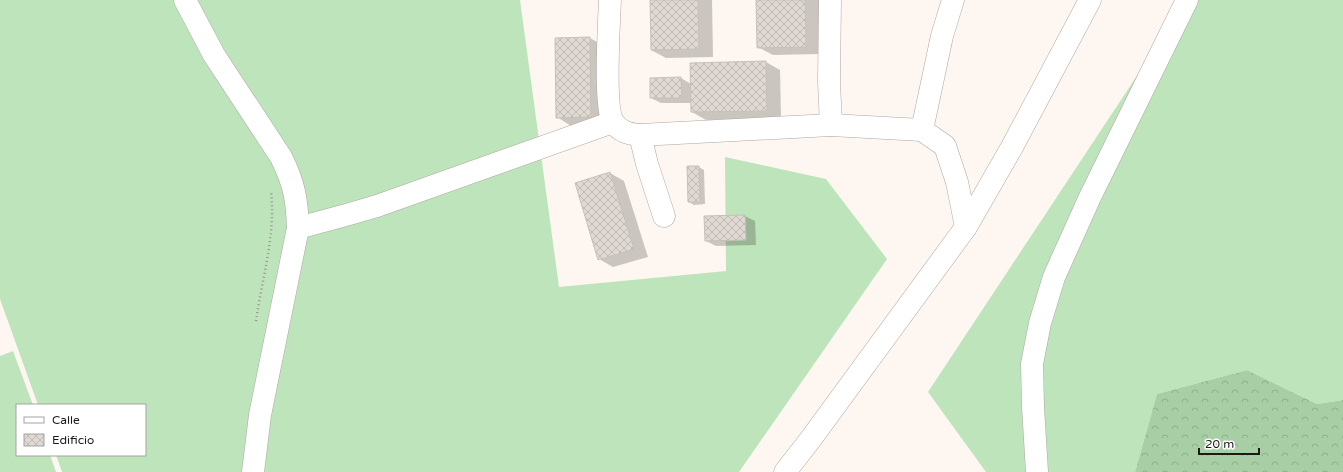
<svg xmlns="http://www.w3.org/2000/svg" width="1343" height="472" font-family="'Varela Round',sans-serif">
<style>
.grass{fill:#bee4bb}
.forest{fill:url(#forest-crowns)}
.shadow{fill:#0003}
.building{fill:url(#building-cross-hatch);stroke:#c7c0ba}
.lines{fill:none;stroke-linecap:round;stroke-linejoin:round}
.minor-casing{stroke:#ada7a1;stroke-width:23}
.path{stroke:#96918d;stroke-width:2.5;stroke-dasharray:1 3;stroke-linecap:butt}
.minor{stroke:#fff;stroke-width:22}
</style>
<defs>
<pattern id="forest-crowns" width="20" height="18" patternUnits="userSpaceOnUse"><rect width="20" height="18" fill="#a7cea4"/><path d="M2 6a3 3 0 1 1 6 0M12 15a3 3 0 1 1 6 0" fill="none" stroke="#8fb08c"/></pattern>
<pattern id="building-cross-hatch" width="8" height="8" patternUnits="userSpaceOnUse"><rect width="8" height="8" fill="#e0d9d3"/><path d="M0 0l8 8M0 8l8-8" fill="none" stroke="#c0bab4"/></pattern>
</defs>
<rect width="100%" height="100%" fill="#fef7f1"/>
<g class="grass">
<polygon points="0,0 520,0 559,287 726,271 725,157 826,179 887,259 739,472 62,472 56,455 145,455 145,405 38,405 0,299"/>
<polygon points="1187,0 1343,0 1343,400 1317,404 1247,370 1157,394 1135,472 986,472 928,392"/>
<polygon points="13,351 33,405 17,405 17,455 50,455 56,472 0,472 0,356"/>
</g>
<polygon class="forest" points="1247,370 1317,404 1343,400 1343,472 1135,472 1157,394"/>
<g class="shadow">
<polygon points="651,0 712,0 713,57 666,58 651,50"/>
<polygon points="757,0 819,0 820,54 773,55 758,47"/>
<polygon points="590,38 604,46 605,125 571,126 557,117"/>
<polygon points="766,62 780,70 781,118 706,120 692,112 691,103 661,103 651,98 651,79 681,78 691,84"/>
<polygon points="688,167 699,167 704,170 705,204 694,205 689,202"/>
<polygon points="610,173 624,181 648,257 613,267 599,259"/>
<polygon points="745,216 755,221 756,245 716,246 706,241"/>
</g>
<g class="building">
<polygon points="650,0 698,0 699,49 651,50"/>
<polygon points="756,0 805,0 806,47 757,48"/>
<polygon points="590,37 591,117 556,118 555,38"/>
<polygon points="766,61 767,111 691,112 690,63"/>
<polygon points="681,77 682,98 650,98 650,78"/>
<polygon points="687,166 699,166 700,202 688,202"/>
<polygon points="610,172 634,249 598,260 575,183"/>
<polygon points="745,215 746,240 705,241 704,216"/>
</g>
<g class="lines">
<g class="minor-casing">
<g id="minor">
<path d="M185,0L214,55L281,157C294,183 297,199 298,228L260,415L253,472"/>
<path d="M610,0C609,22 604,107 613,122C620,132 629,134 640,135L831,125L922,130"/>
<polyline points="830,0 829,82 831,125"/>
<polyline points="953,0 942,36 922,130 945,146 957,182 966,227"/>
<polyline points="640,135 647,164 664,216"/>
<polyline points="298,228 346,215 377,206 613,122"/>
<polyline points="785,472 810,440 966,227 1012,147 1090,0"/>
<polyline points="1037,472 1033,407 1032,364 1040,323 1054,277 1090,197 1187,0"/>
</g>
</g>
<path class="path" d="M256,321C262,278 276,235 271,191"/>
<use href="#minor" class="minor"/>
</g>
<rect x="16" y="404" width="130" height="52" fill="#ffffff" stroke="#a4a3a2"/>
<rect x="24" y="417" width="20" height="6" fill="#ffffff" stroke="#a4a3a2"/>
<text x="52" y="424" font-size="12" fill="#1c1917">Calle</text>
<rect x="24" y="434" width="20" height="12" fill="url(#building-cross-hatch)" stroke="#a4a3a2"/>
<text x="52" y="444" font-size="12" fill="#1c1917">Edificio</text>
<path d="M1199 448v6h60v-6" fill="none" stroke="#1c1917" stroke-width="2"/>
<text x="1205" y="448" font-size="12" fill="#1c1917" stroke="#ffffff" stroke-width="3" paint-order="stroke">20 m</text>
</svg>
